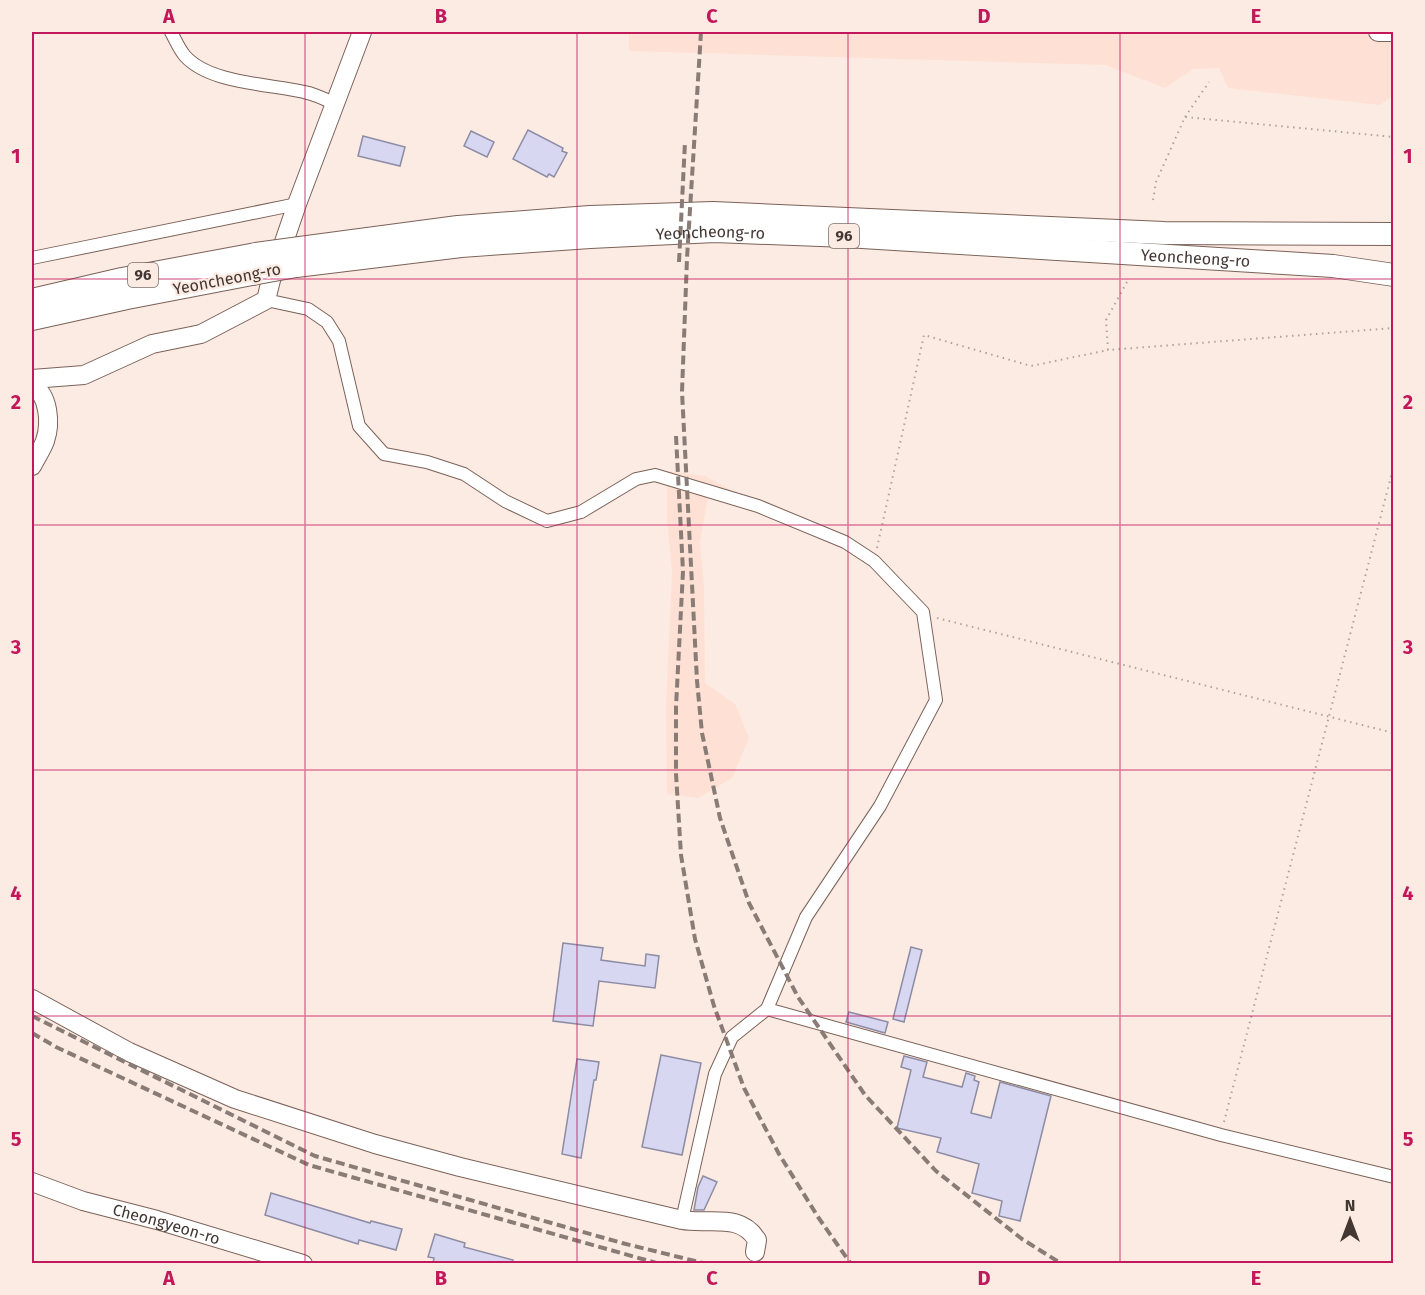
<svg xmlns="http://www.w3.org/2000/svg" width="1425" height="1295" font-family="'Fira Sans',sans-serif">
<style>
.built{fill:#fee1d4}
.building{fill:#d7d7f1;stroke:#8d8ca4;stroke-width:1.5}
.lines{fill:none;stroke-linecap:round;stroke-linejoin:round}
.street-casing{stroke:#7b6258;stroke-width:14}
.secondary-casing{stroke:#7b6258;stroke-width:20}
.highway-casing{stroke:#7b6258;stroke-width:24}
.path{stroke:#b0a19b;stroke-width:2;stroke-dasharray:1.5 4.5;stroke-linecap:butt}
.street{stroke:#fff;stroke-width:12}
.secondary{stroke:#fff;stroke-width:18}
.highway{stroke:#fff;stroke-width:22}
.rail{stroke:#897b75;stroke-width:4;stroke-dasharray:9 4.5;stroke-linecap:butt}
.highway-bridge-casing{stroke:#7b6258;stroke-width:24;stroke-linecap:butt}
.highway-bridge{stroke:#fff;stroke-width:22}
.grid{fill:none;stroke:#c2185b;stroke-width:1.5;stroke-opacity:0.55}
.labels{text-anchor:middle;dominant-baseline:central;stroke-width:4.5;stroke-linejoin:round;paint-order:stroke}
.shield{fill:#fcebe3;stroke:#7a6d68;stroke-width:1.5}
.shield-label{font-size:15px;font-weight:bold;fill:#433733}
.street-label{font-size:16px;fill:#433733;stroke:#fcebe3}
.neatline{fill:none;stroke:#c2185b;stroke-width:2}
.grid-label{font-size:20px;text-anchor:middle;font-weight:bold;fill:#c2185b}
</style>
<rect width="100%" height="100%" fill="#fcebe3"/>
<g class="built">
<polygon points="629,32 1393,32 1393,96 1380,105 1228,88 1219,68 1193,69 1165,88 1105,65 629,51"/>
<polygon points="667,471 705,476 735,492 731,504 709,491 700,542 704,586 705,683 735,704 749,738 732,778 698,798 667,794 666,707 672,571 667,520"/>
</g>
<g class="building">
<polygon points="528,130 563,148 562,151 567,153 554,177 549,174 547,177 513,159"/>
<polygon points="471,131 494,142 487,157 464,146"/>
<polygon points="363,136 405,147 400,166 358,156"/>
<polygon points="563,943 603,948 601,960 645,966 646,954 659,956 655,988 599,981 593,1026 553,1021"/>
<polygon points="911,947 922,950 904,1022 893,1019"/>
<polygon points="849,1012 888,1022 885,1033 846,1022"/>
<polygon points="661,1055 701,1063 682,1155 642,1147"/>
<polygon points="904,1056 927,1062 923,1077 962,1087 966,1073 975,1076 974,1080 979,1082 971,1113 991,1118 1000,1082 1051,1096 1020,1221 999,1216 1002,1201 972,1193 979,1164 937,1152 941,1138 897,1128 911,1070 901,1067"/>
<polygon points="577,1059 599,1062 596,1080 594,1080 581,1158 562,1154"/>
<polygon points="703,1176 717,1182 704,1210 694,1210 698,1187"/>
<polygon points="271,1193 370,1223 371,1221 402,1229 396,1250 359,1240 358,1244 265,1215"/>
<polygon points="435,1234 465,1243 464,1247 513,1260 512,1263 433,1263 434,1258 428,1257"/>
</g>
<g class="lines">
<g class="street-casing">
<g id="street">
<path d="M171,32C175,39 179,49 185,56C210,84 271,84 304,92C315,94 325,99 335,104"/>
<polyline points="32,258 297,204"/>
<polyline points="266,300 308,309 327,322 339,341 359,426 384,454 427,462 464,474 505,501 547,521 581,512 636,479 655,475 758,506 845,542 874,561 923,612 936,700 880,806 806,917 767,1009 1221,1135 1394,1177"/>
<polyline points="682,1220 715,1074 732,1037 767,1009"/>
</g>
</g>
<g class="secondary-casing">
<g id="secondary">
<polyline points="1378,32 1394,32"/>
<polyline points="32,379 84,375 152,344 201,334 266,300 271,280 297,204 362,32"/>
<path d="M32,385C49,395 51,423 45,441C42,449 36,458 32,466"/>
<path d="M32,999L129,1052L235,1099L375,1144L460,1167L682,1220C709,1225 740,1212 757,1240L755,1252"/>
<path id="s1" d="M32,1182L83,1201L157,1220L303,1264"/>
</g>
</g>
<g class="highway-casing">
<g id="highway">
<polyline points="300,248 458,227 590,217 713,213 1164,233 1394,234"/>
<path id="s2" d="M296,266L461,246L590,237L715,231L846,236L1333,266L1394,275"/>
<polyline points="32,300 122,279 256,254"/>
<polyline points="32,319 127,298 252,274"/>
</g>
</g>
<g class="path">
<polyline points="1185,117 1209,82"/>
<polyline points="1153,200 1156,182 1185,117 1394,137"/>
<polyline points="1127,282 1106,320 1108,350 1394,328"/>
<polyline points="877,548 924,335 1031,366 1108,350"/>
<polyline points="937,618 1394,733"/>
<polyline points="1224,1122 1394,465"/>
</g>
<use href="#street" class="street"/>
<use href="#secondary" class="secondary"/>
<use href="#highway" class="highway"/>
<g class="rail">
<polyline points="701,32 687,258 682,392 697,681 702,733 720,818 749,903 798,997 865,1095 936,1171 1022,1239 1062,1264"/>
<polyline points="679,262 685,142"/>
<polyline points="676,436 683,571 676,707 676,774 681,855 695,939 714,1006 744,1088 779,1154 818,1217 851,1264"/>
<polyline points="32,1016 315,1156 622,1243 707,1264"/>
<polyline points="32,1033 56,1047 309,1165 660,1264"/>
</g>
<g class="highway-bridge-casing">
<g id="highway-bridge">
<polyline points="256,254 300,248"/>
<polyline points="252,274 296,266"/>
</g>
</g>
<use href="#highway-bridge" class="highway-bridge"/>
</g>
<path class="grid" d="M305,32V1264M577,32V1264M848,32V1264M1120,32V1264M32,279H1394M32,525H1394M32,770H1394M32,1016H1394"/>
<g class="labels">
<g class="shield">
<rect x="829" y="224" width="30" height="24" rx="4.5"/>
<rect x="128" y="263" width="30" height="24" rx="4.5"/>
</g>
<g class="shield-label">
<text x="844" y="236">96</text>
<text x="143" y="275">96</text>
</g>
<g class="street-label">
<text stroke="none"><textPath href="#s2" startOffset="416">Yeoncheong-ro</textPath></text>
<text stroke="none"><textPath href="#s2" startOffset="902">Yeoncheong-ro</textPath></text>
<text transform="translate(227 279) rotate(-11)">Yeoncheong-ro</text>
<text stroke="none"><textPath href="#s1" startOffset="141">Cheongyeon-ro</textPath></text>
</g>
</g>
<rect width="1425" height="1295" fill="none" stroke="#fcebe3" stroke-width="66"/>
<g transform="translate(1350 1220)" stroke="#fcebe3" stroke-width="4.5" paint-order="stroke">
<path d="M0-4.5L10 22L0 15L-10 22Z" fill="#433733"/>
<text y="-9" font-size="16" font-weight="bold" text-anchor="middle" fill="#433733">N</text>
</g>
<rect x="33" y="33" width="1359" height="1229" class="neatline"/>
<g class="grid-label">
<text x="169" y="23">A</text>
<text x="441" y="23">B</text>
<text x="712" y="23">C</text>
<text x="984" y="23">D</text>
<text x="1256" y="23">E</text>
<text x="16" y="163">1</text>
<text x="1408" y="163">1</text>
<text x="16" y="409">2</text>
<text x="1408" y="409">2</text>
<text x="16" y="654">3</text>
<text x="1408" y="654">3</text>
<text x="16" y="900">4</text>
<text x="1408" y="900">4</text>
<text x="16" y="1146">5</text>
<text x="1408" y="1146">5</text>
<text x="169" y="1285">A</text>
<text x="441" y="1285">B</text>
<text x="712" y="1285">C</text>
<text x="984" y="1285">D</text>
<text x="1256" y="1285">E</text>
</g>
</svg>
